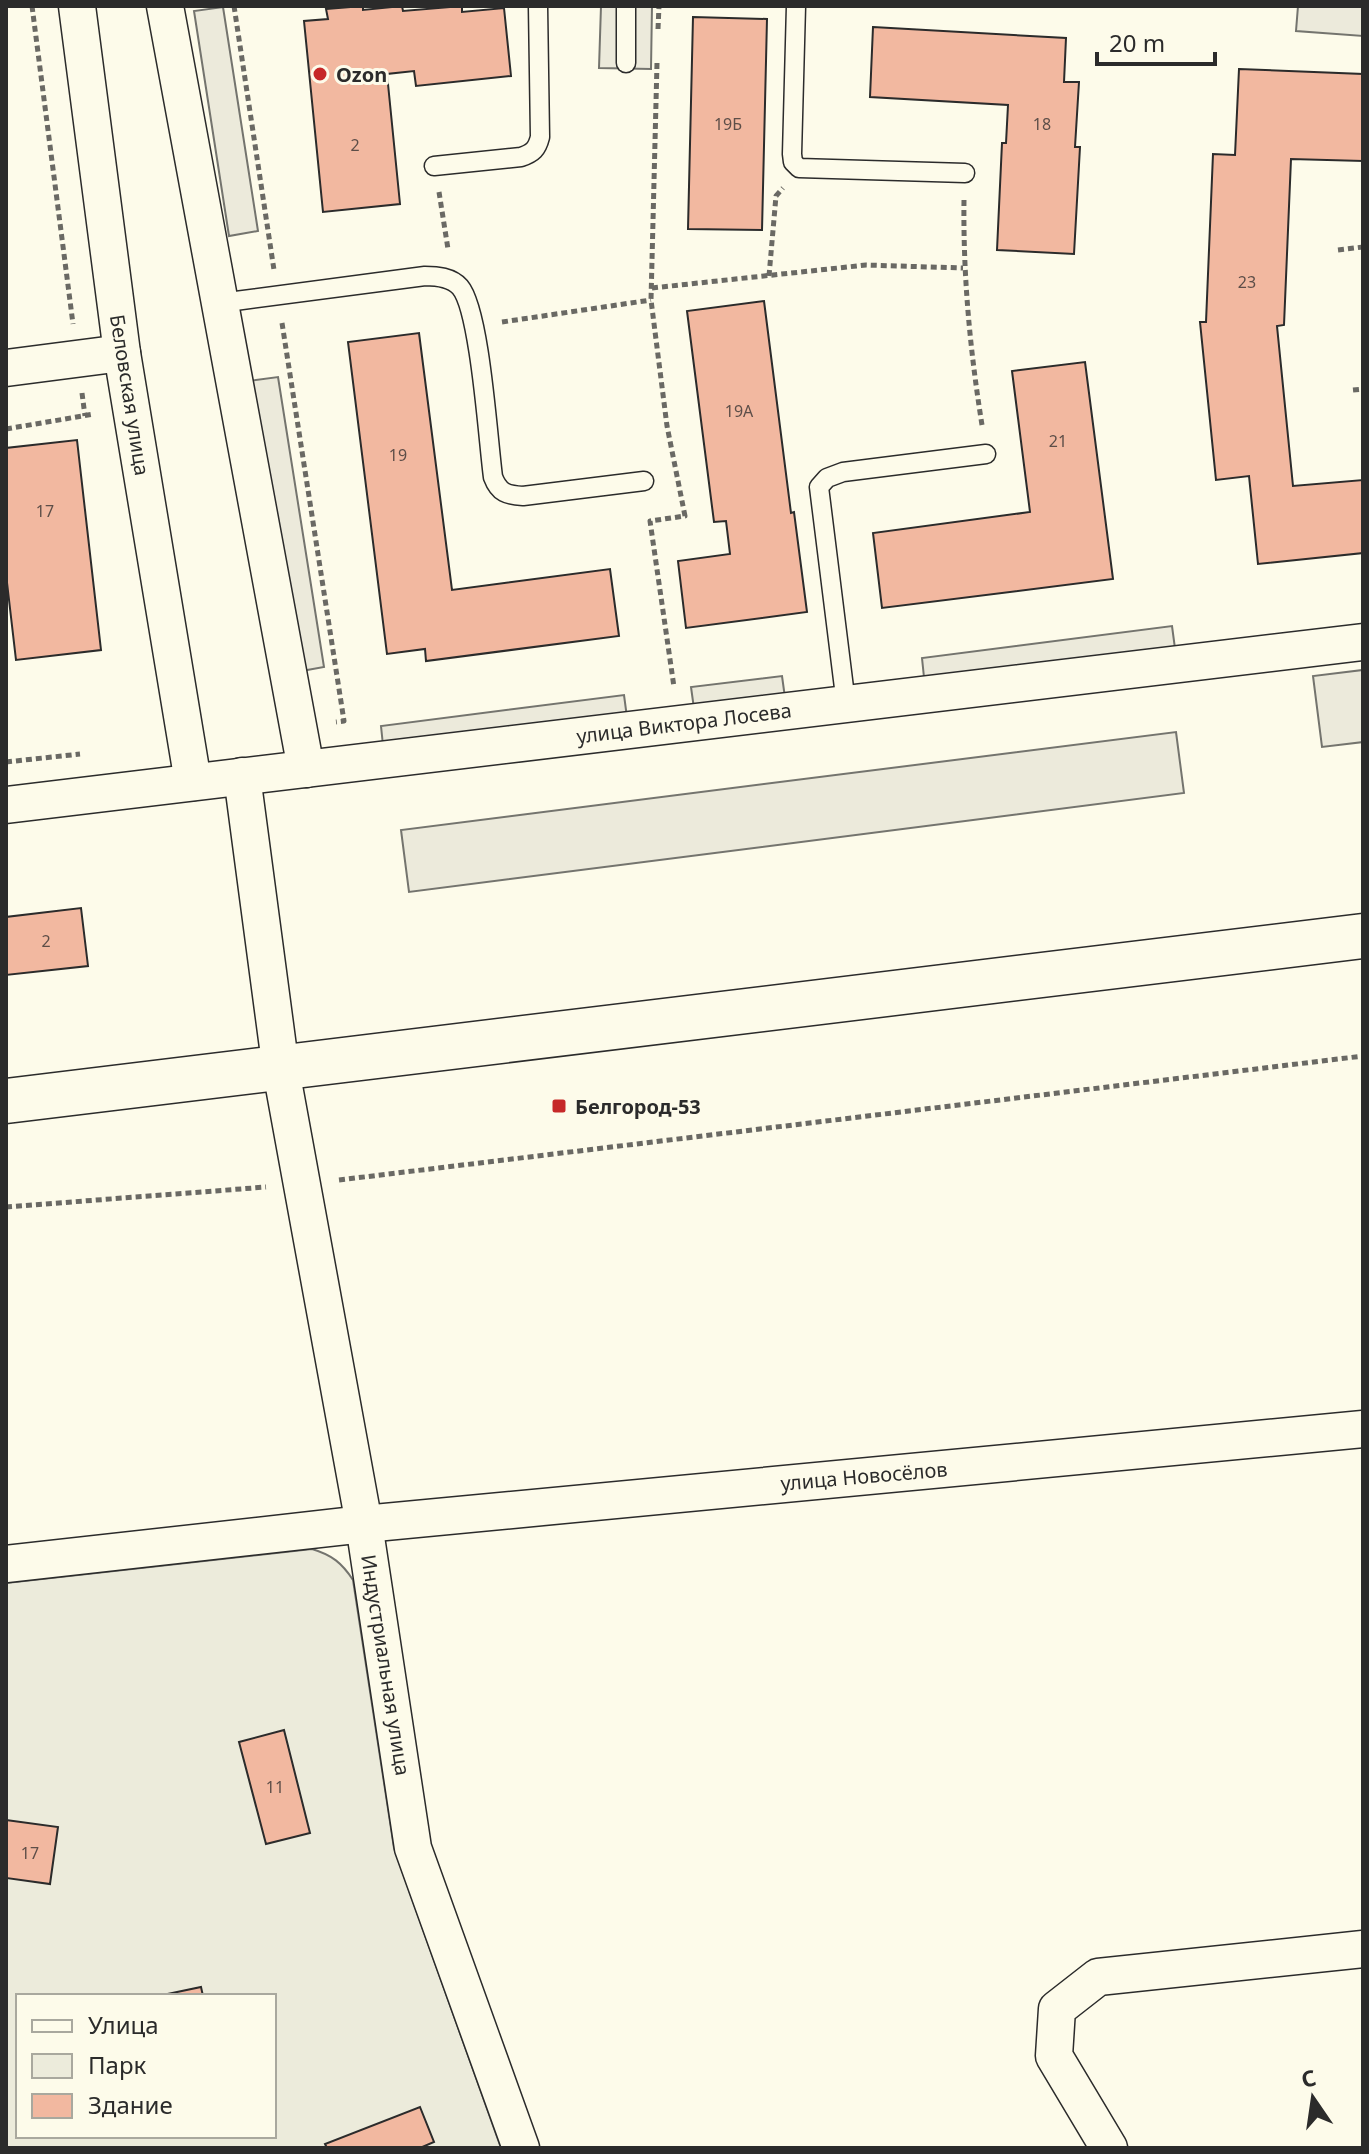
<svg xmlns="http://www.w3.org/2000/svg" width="1369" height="2154" font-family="'Noto Sans',sans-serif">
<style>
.green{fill:#ecebdb;stroke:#74746e;stroke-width:2;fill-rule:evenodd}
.parking{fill:#eceadb;stroke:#74746e;stroke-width:2}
.building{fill:#f2b8a0;stroke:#2b2b2b;stroke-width:2}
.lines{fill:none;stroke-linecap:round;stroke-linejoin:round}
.lane-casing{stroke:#2b2b2b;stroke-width:21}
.street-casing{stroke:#2b2b2b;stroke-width:39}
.secondary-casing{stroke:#2b2b2b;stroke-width:47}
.path{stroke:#6a6964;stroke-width:5;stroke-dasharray:6 4;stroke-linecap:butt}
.lane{stroke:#fdfbea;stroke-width:18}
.street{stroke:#fdfbea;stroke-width:36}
.secondary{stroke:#fdfbea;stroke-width:44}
.poi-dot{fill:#c62828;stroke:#fdfbea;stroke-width:3}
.labels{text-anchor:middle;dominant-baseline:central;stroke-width:6;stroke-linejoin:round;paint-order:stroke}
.number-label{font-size:16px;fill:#5d4e48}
.poi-label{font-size:20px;font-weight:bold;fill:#2b2b2b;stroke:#fdfbea;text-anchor:start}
.street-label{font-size:20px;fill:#2b2b2b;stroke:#fdfbea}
</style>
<rect width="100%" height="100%" fill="#fdfbea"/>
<path class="green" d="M312,1549C332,1555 342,1563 353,1580L394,1848L501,2148H6V1583ZM18,1996H274V2136H18Z"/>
<g class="parking">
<polygon points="601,6 652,6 651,69 599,68"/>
<polygon points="1298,6 1363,6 1363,36 1296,31"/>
<polygon points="223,7 258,231 229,236 194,11"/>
<polygon points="278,377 324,667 296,672 249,381"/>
<polygon points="1172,626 1176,656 925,687 922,658"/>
<polygon points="1363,670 1363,742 1322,747 1313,676"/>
<polygon points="782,676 786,705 695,716 691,687"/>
<polygon points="624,695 628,725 384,755 381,726"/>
<polygon points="1176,732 1184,793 409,892 401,830"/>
</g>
<g class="building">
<polygon points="363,6 363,10 402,6 403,11 462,6 462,12 504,8 511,76 416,86 414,71 387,74 400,204 323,212 304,21 328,19 326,9"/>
<polygon points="693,17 767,19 762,230 688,229"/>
<polygon points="873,27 1066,38 1064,82 1079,82 1075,147 1080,147 1074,254 997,250 1002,143 1006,143 1008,105 870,97"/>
<polygon points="1239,69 1363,74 1363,161 1291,159 1284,325 1277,326 1293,486 1363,480 1363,553 1258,564 1249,476 1216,480 1200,322 1206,322 1213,154 1235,155"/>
<polygon points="764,301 791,513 794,512 807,612 686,628 678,561 730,554 726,521 714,522 687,311"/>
<polygon points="419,333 452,590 610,569 619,636 426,661 425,649 387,654 348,342"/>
<polygon points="1085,362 1113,579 882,608 873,533 1030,512 1012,371"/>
<polygon points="77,440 101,650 16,660 6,574 6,448"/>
<polygon points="81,908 88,966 6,975 6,917"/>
<polygon points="284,1730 310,1833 266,1844 239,1742"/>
<polygon points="6,1820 58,1827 50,1884 6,1878"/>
<polygon points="201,1987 203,1996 158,1996"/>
<polygon points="420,2107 434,2142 420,2148 327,2148 325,2144"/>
</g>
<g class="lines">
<g class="lane-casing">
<g id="lane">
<polyline points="796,6 792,154 793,162 799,168 965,173"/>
<polyline points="626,63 626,6"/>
<path d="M434,166L521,157C533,153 537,149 540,137L538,6"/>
<path d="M220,303L425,276C437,276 451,277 460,287C480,310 488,440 493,477C499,493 507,495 523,496L644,481"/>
<polyline points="846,704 819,487 827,478 843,472 986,454"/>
</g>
</g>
<g class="street-casing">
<g id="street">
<polyline points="77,6 122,353 193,782"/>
<polyline points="165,6 306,769"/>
<polyline points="6,368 122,353"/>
<polyline points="242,776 281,1070 364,1524 413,1848 521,2148"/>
<polyline points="6,805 1363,642"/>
<polyline points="6,1564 364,1524 1363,1429"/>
<polyline points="1109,2148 1054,2056 1057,2009 1098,1977 1363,1949"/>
</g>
</g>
<g class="secondary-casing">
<polyline id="secondary" points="6,1101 1363,936"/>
</g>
<g class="path">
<polyline points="32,6 73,324"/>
<polyline points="234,6 274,270"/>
<polyline points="658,29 659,6"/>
<polyline points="657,63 651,300 667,426 685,516 650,521 674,687"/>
<polyline points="439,192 448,249"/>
<path d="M964,200C963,276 970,350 982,425"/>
<polyline points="1338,250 1363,247"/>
<polyline points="769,276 776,196 783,188"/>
<polyline points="652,288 866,265 963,268"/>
<polyline points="502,322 651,300"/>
<polyline points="282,323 344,721 336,722"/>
<polyline points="1353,390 1363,389"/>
<polyline points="82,393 85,416"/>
<polyline points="6,429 94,414"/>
<polyline points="6,762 80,754"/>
<polyline points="339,1180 1363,1056"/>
<polyline points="6,1207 266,1187"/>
</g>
<use href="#lane" class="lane"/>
<use href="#street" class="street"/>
<use href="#secondary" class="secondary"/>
</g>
<g class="poi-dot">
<circle cx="320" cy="74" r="8"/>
<rect x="551" y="1098" width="16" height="16" rx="4"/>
</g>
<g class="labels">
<g class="number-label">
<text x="728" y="124">19Б</text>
<text x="1042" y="124">18</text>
<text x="355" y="145">2</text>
<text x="1247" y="282">23</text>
<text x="739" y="411">19А</text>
<text x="1058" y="441">21</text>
<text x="398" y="455">19</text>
<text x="45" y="511">17</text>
<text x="46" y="941">2</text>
<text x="275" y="1787">11</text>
<text x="30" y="1853">17</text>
</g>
<g class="poi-label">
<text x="336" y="74">Ozon</text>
<text x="575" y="1106">Белгород-53</text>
</g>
<g class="street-label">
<text transform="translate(130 395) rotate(81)">Беловская улица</text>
<text transform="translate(684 723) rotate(-7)">улица Виктора Лосева</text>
<text transform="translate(864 1476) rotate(-5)">улица Новосёлов</text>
<text transform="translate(386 1665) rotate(81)">Индустриальная улица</text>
</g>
</g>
<rect width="1369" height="2154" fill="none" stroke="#2b2b2b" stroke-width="16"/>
<rect x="16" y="1994" width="260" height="144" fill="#fdfbea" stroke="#a9a89e" stroke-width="2"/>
<rect x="32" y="2020" width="40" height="12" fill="#fdfbea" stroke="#a9a89e" stroke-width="2"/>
<text x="88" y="2034" font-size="24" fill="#2b2b2b">Улица</text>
<rect x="32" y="2054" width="40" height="24" fill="#ecebdb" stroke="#a9a89e" stroke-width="2"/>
<text x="88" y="2074" font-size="24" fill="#2b2b2b">Парк</text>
<rect x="32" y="2094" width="40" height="24" fill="#f2b8a0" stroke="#a9a89e" stroke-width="2"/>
<text x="88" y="2114" font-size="24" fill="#2b2b2b">Здание</text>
<g transform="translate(1313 2098) rotate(347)" stroke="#fdfbea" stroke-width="6" paint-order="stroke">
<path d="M0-6L14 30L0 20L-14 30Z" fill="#2b2b2b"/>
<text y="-12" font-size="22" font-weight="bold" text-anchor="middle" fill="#2b2b2b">С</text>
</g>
<path d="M1097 52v12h118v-12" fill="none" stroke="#2b2b2b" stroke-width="4"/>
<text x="1109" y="52" font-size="24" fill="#2b2b2b" stroke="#fdfbea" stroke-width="6" paint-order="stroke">20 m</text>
</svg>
